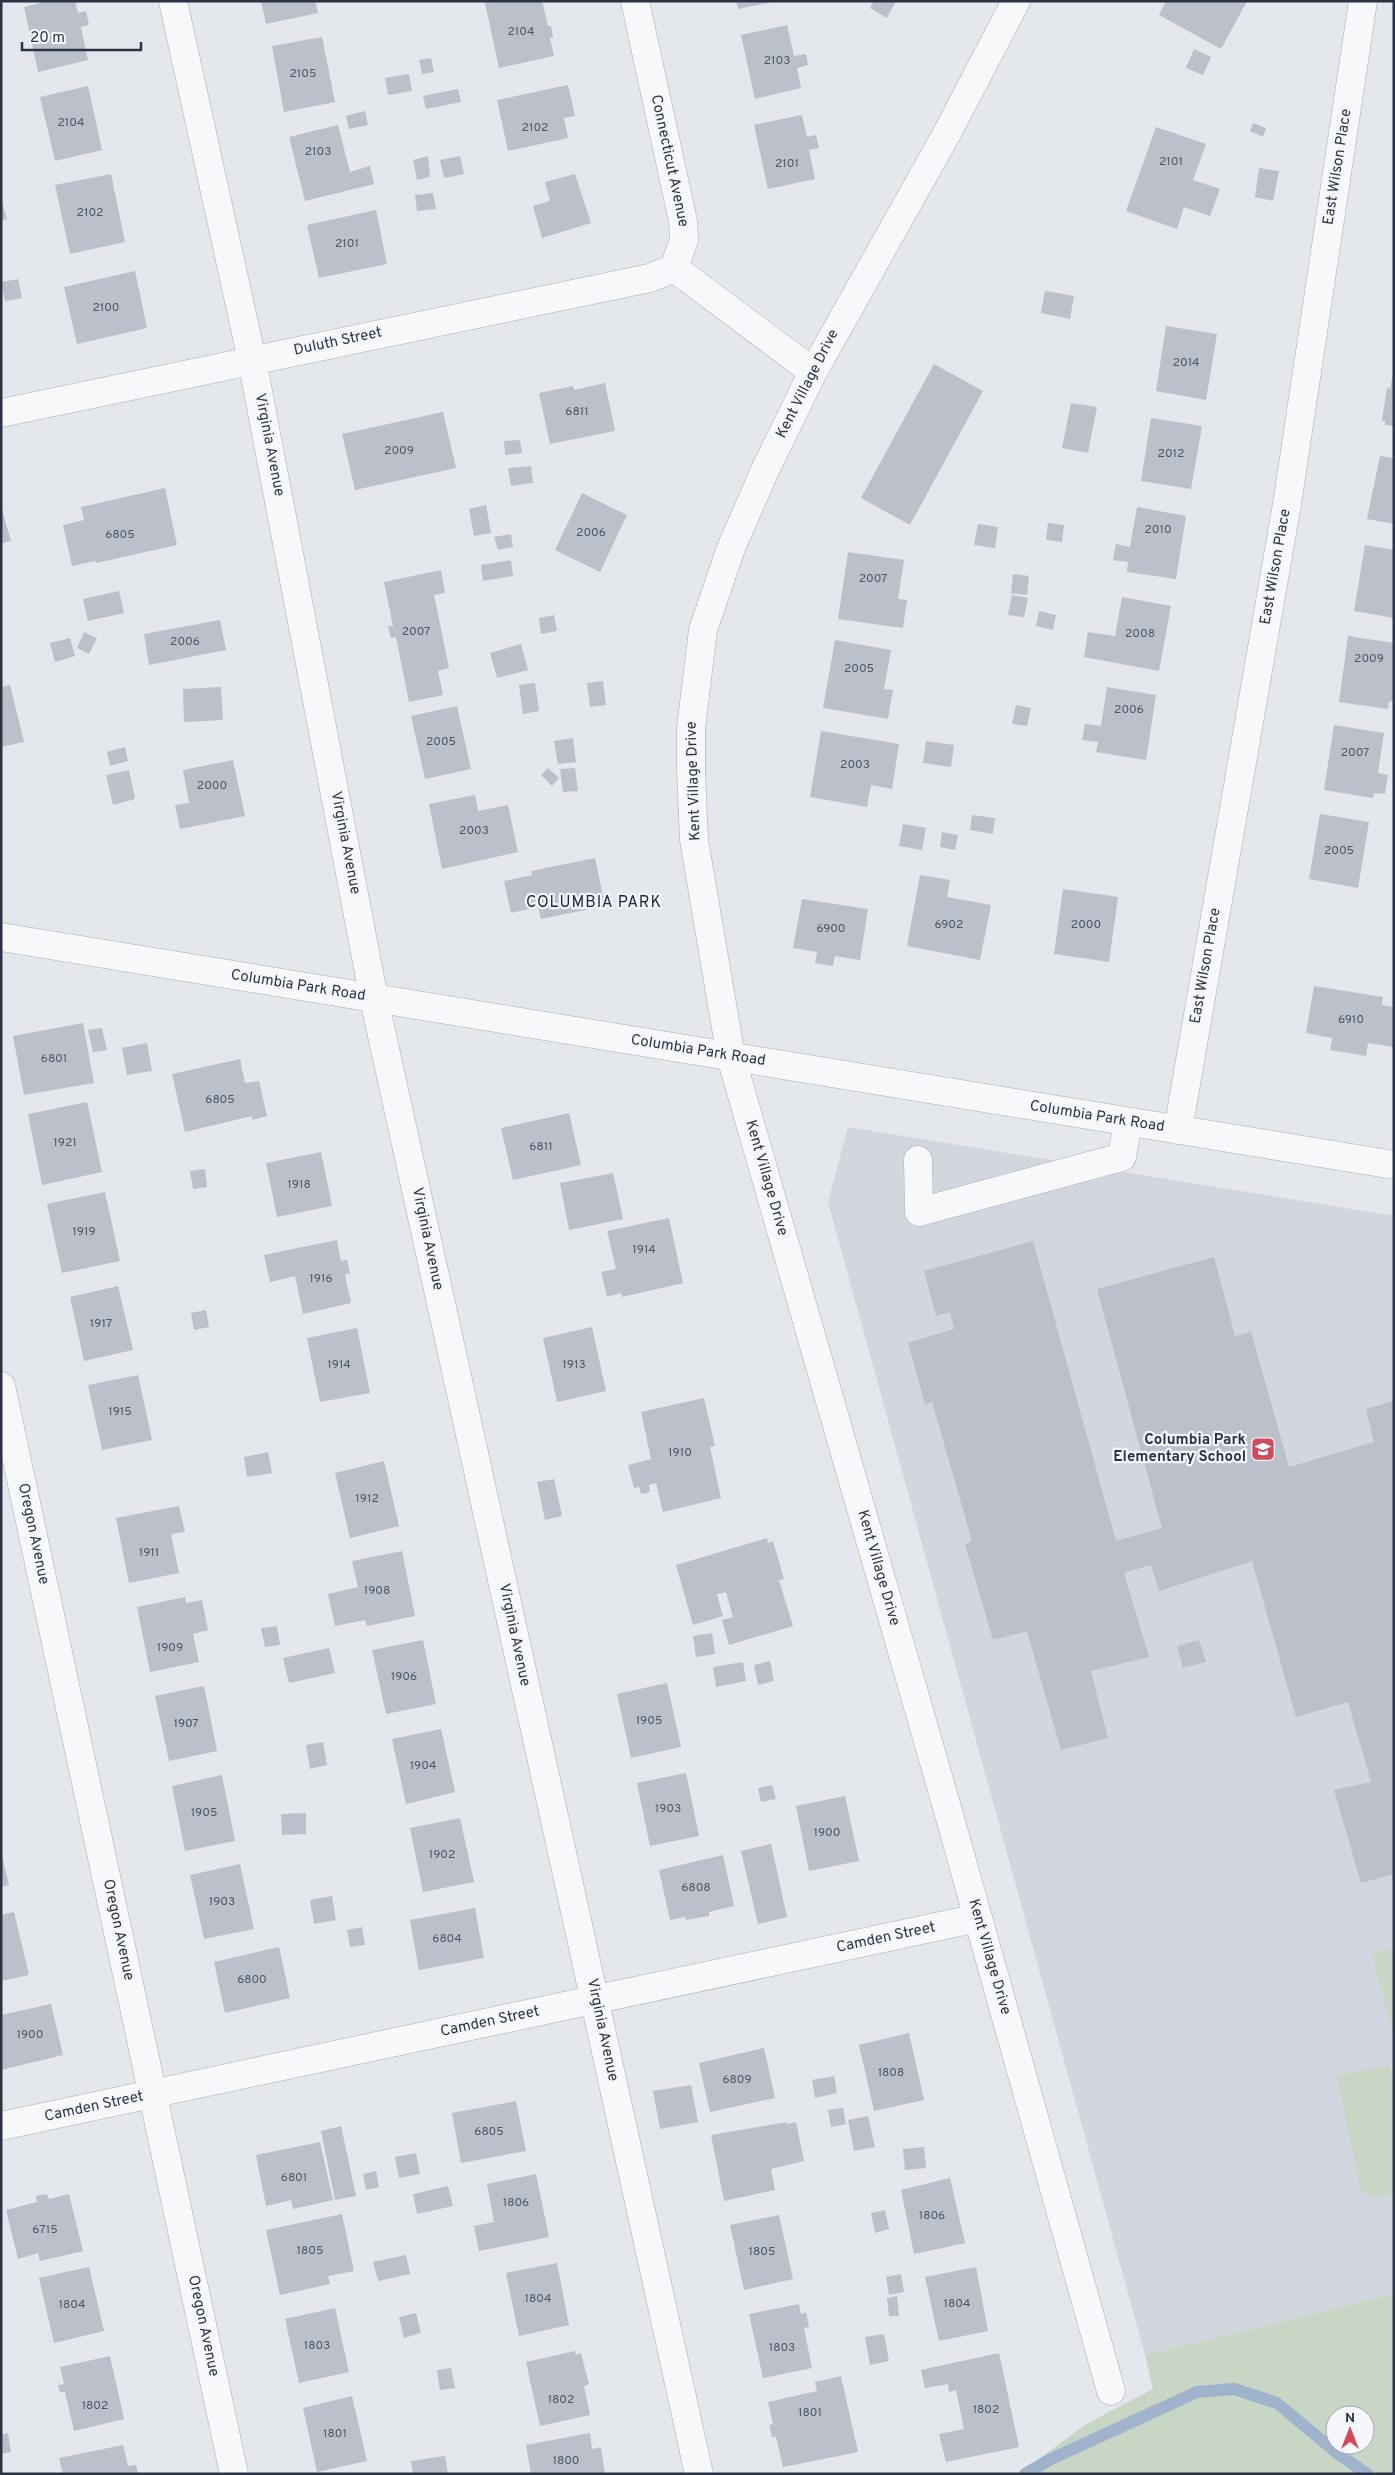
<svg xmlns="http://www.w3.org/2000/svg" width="1395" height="2475" font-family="Overpass,sans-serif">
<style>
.built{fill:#d2d6de}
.green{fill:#c9d6c5;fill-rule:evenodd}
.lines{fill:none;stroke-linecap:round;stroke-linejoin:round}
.stream{stroke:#9fb4cc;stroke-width:12}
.building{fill:#bbc0ca}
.minor-casing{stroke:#a9aeb7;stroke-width:29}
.minor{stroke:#f7f8fa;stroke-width:28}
.labels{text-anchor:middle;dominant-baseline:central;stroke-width:4.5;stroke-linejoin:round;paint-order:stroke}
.number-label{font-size:12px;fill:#4f5766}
.street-label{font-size:15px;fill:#2b3445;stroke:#f4f6f9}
.poi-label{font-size:15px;font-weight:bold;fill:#2b3445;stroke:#f4f6f9;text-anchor:end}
.neighbourhood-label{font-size:16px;letter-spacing:1px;fill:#1d2536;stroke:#f4f6f9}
</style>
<rect width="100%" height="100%" fill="#e4e7ec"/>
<polygon class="built" points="848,1127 1394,1216 1394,2294 1145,2355 828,1202"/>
<g class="green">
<polygon points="1394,1948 1394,2039 1372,1953"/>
<polygon points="1389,2065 1394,2081 1394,2194 1376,2198 1361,2192 1337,2076"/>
<path d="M1394,2294V2474H1018L1088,2423L1153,2389L1145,2355ZM1335,2415H1365V2445H1335Z"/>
</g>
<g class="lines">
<polyline class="stream" points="1025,2474 1051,2459 1197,2392 1234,2389 1277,2403 1337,2453 1367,2474"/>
</g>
<g class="building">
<polygon points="48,1 75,1 78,13 86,11 89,25 81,27 88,60 38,72 24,7"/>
<polygon points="261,1 315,1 318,13 266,24"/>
<polygon points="495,1 542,1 548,26 551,26 553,37 550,38 554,56 499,68 485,3"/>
<polygon points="736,1 773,1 773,2 738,9"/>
<polygon points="874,1 896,1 887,18 870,8"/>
<polygon points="1166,1 1247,1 1221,49 1159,15"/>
<polygon points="787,25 794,56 806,54 808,65 797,68 801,88 755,99 741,35"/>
<polygon points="322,37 335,102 284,112 272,46"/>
<polygon points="1194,49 1211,57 1203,75 1186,68"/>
<polygon points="431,58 434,72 422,74 419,60"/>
<polygon points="409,74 412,91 388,95 385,78"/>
<polygon points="568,85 575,116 564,118 568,138 508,151 497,100"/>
<polygon points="88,86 102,150 55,161 40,97"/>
<polygon points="458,89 461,102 426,109 423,96"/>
<polygon points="365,111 368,125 349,129 346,116"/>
<polygon points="802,115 807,137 816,135 819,148 809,150 815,179 768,189 754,125"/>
<polygon points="1253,123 1266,128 1263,137 1250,131"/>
<polygon points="338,125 350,172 370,166 374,184 305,201 289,137"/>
<polygon points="1156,127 1206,144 1193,180 1220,189 1210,216 1184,207 1177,229 1126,211"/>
<polygon points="428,156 430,177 417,180 413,160"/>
<polygon points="460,156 464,174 444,178 440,160"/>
<polygon points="1259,168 1279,171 1273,201 1255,197"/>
<polygon points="111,174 125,242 70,254 55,185"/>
<polygon points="575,174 591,223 542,238 533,206 550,201 545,182"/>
<polygon points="433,193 436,209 417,211 415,195"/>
<polygon points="1,199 7,219 1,220"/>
<polygon points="376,210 387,264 319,278 307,225"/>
<polygon points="135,271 147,328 77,344 64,287"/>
<polygon points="18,279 22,298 5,301 1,282"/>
<polygon points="1045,291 1074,296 1070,319 1041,313"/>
<polygon points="1166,326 1217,334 1206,400 1156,391"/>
<polygon points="934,364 983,391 910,525 861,498"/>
<polygon points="1393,374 1394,374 1394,426 1385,425 1385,421 1382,421 1387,388 1390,389"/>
<polygon points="605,383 615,431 550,444 539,393 573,386 574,390"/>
<polygon points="1071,403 1097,407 1088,453 1062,448"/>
<polygon points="443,412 456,468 355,490 342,434"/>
<polygon points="1151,418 1202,426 1191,489 1141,481"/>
<polygon points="520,440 522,453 505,455 504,441"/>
<polygon points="1380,456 1394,458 1394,524 1367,519"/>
<polygon points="531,466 533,483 511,486 508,468"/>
<polygon points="165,488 177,545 96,563 95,561 72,566 63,525 84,520 81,507"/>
<polygon points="582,493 627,515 600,572 555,550"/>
<polygon points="486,505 491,533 474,536 469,509"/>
<polygon points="1,506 11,541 1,543"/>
<polygon points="1137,507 1186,516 1176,579 1127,572 1128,562 1113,560 1116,544 1130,547"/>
<polygon points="1048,523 1064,525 1062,542 1046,540"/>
<polygon points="978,524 998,527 995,548 974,545"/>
<polygon points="511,534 513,547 498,550 494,537"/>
<polygon points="1365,545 1394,550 1394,618 1354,611"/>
<polygon points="848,552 904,560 898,599 907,600 903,628 838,619"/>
<polygon points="511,560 513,576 483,581 481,565"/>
<polygon points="441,570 445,593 434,595 449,668 438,671 443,695 409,702 396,637 391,638 388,626 393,626 384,582"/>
<polygon points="1013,574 1029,576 1027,595 1011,593"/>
<polygon points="119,591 124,613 88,621 83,599"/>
<polygon points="1012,595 1028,598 1024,617 1008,615"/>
<polygon points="1122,597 1171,606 1159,671 1084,657 1088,632 1115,636"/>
<polygon points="1039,611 1056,615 1053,630 1036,626"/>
<polygon points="554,615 557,631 541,634 539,618"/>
<polygon points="220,620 226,650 149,665 144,634"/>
<polygon points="84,632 97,638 89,654 77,648"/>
<polygon points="1348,636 1394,643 1394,702 1389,701 1388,709 1339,702"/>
<polygon points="70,638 75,656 55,662 50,643"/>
<polygon points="835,640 891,650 884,689 893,690 888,719 823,708"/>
<polygon points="521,644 528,670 497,678 490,653"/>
<polygon points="603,681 606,705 590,707 587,683"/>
<polygon points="535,683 539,711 523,714 519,685"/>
<polygon points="10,685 24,742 1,747 1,687"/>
<polygon points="221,687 223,720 184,722 183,689"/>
<polygon points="1107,687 1156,695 1146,760 1096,752 1098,742 1082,740 1085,724 1101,726"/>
<polygon points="1016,705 1031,708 1027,726 1012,724"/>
<polygon points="457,706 471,769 425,779 411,716"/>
<polygon points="1334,725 1384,733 1378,773 1388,775 1385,794 1374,793 1373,798 1324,790"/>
<polygon points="821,731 899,744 892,789 871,785 867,807 810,797"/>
<polygon points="573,738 576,762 558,764 554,741"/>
<polygon points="926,741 954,745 951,767 923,763"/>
<polygon points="125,747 128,761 110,766 107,752"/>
<polygon points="233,760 245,816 180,829 175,805 189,803 183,770"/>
<polygon points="548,768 559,778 552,786 541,775"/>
<polygon points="575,768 578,791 563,792 560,769"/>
<polygon points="129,770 135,799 113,805 106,775"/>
<polygon points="475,795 478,811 508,805 518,852 442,869 429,804"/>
<polygon points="1320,814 1369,822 1358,888 1309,879"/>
<polygon points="972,815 995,818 993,834 970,830"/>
<polygon points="903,824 926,828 922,850 899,846"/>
<polygon points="942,832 958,835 955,850 940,847"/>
<polygon points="595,858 605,906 541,919 538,907 511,913 504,881 532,875 531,871"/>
<polygon points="920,875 950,880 947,897 991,905 980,960 907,946"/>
<polygon points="1063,889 1118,897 1109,962 1054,954"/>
<polygon points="802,899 868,909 860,960 835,956 833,966 815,963 817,952 793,948"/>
<polygon points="1314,986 1383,997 1382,1005 1394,1007 1394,1047 1368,1043 1366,1056 1330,1050 1332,1038 1306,1033"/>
<polygon points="83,1023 94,1083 24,1095 13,1036"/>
<polygon points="102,1028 107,1050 93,1052 88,1030"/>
<polygon points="147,1043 152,1071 127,1075 122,1048"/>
<polygon points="240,1059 245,1083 259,1081 267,1116 252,1120 252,1116 185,1132 172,1074"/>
<polygon points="87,1102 102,1172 42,1185 28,1114"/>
<polygon points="569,1113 581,1165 513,1180 501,1128"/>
<polygon points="321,1152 332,1206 277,1217 266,1163"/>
<polygon points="205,1169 207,1187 193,1189 190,1171"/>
<polygon points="613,1173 623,1219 569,1230 560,1183"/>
<polygon points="105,1192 120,1261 62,1273 47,1204"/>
<polygon points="669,1218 683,1283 622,1297 621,1293 607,1297 601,1272 616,1269 607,1231"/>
<polygon points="337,1240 341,1261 347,1260 350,1273 345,1275 351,1303 303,1314 295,1276 270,1282 264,1255"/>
<polygon points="1033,1241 1116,1541 1162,1528 1097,1289 1214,1257 1235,1336 1251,1332 1289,1467 1374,1442 1366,1409 1394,1401 1394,1874 1361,1883 1334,1790 1371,1782 1348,1702 1296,1717 1252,1561 1159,1591 1151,1565 1124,1573 1149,1657 1091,1671 1108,1738 1061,1750 1027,1631 993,1640 965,1544 972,1541 932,1402 925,1404 908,1343 954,1329 950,1312 936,1316 924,1271"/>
<polygon points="118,1286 133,1350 84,1361 70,1297"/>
<polygon points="206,1310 209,1327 194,1330 191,1313"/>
<polygon points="592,1327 606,1391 557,1402 543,1338"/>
<polygon points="357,1328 370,1393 320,1402 307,1338"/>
<polygon points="138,1375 152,1440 102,1450 88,1385"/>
<polygon points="704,1398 715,1446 710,1447 721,1498 663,1512 656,1483 649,1485 650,1492 641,1494 639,1487 634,1488 628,1465 651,1459 641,1412"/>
<polygon points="268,1452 272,1473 247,1477 244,1457"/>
<polygon points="384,1461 399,1526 350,1538 335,1473"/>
<polygon points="554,1479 562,1516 545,1520 537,1482"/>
<polygon points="179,1506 185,1532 171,1534 179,1573 129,1583 116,1518"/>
<polygon points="767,1538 768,1543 773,1541 784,1579 779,1580 793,1626 729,1645 722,1620 733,1617 726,1592 717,1594 723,1616 693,1625 676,1565"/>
<polygon points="402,1551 415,1616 367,1626 365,1620 335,1626 328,1594 358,1587 352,1561"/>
<polygon points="185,1597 186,1603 202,1600 208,1630 193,1634 199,1662 150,1672 137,1607"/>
<polygon points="277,1626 280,1645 265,1647 261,1628"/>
<polygon points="712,1633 715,1654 696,1657 693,1636"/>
<polygon points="423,1640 436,1704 386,1714 372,1650"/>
<polygon points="1199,1640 1206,1662 1183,1668 1177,1646"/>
<polygon points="329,1648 335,1673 289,1683 283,1658"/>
<polygon points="770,1661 774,1681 758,1685 754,1665"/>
<polygon points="743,1662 746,1681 716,1687 713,1667"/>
<polygon points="667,1683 681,1747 631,1758 617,1694"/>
<polygon points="204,1686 217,1751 169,1761 155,1696"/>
<polygon points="441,1729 455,1792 406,1804 392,1739"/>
<polygon points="323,1742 327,1765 310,1769 306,1745"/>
<polygon points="686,1773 699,1836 650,1846 637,1783"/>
<polygon points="222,1775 235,1841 185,1851 172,1786"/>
<polygon points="772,1785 776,1799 761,1802 758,1788"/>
<polygon points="845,1796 859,1861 809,1871 796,1806"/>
<polygon points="306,1813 306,1834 282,1835 281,1814"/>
<polygon points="460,1818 474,1882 423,1892 410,1828"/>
<polygon points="771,1844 787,1917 758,1924 741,1851"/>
<polygon points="1,1852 9,1885 1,1887"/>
<polygon points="723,1855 734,1906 709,1912 709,1916 686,1920 685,1917 670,1920 659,1870"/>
<polygon points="240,1864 254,1929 204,1939 190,1875"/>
<polygon points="332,1896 336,1920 314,1924 310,1900"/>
<polygon points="475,1908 484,1958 419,1970 410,1920"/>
<polygon points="14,1912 29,1975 1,1981 1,1915"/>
<polygon points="362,1927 365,1945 350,1947 347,1930"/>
<polygon points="279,1947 290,1998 225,2013 214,1962"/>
<polygon points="51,2004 63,2055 1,2070 1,2015"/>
<polygon points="909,2033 924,2100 874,2111 859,2045"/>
<polygon points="764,2048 775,2098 710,2112 699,2063"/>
<polygon points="834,2076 837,2093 815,2098 812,2080"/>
<polygon points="691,2085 698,2122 660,2129 653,2091"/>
<polygon points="516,2101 526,2151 461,2163 452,2113"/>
<polygon points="843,2108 846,2124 831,2127 828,2110"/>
<polygon points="868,2116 875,2147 854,2151 848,2120"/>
<polygon points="787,2122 787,2124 796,2122 804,2161 771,2169 775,2190 724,2201 711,2135"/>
<polygon points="341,2126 356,2196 335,2200 321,2131"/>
<polygon points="320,2142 333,2200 293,2209 291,2200 266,2206 256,2155"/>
<polygon points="924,2147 926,2168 905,2170 903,2149"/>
<polygon points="416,2153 420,2174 399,2178 395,2157"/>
<polygon points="376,2171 379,2187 366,2190 363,2174"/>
<polygon points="536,2174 549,2237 479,2251 474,2226 494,2222 487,2184"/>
<polygon points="950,2178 965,2243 914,2254 901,2190"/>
<polygon points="448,2186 453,2206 417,2214 413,2194"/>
<polygon points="47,2194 49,2199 69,2194 83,2251 40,2261 38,2253 18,2259 6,2210 37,2202 36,2196"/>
<polygon points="885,2210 889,2229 875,2233 871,2213"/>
<polygon points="342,2214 354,2271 328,2276 330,2284 280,2295 266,2230"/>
<polygon points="779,2215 793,2279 744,2290 730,2225"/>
<polygon points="406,2255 410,2274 378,2281 373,2262"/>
<polygon points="557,2263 569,2325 519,2336 506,2273"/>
<polygon points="89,2267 104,2331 54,2343 39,2278"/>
<polygon points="976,2267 988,2331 939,2341 925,2277"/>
<polygon points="901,2274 904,2292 889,2295 886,2277"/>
<polygon points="897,2296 899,2316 889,2316 887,2298"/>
<polygon points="799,2304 801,2314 806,2312 809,2327 804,2328 812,2368 763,2378 749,2314"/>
<polygon points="335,2308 349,2372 299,2383 285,2319"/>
<polygon points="416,2313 421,2333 404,2338 399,2317"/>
<polygon points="884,2334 889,2361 870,2365 865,2337"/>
<polygon points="575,2351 576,2355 581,2353 589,2384 584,2386 590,2415 540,2426 526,2362"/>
<polygon points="999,2353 1019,2447 946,2462 939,2434 964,2429 956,2390 949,2392 948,2384 925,2388 921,2370"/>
<polygon points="110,2356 124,2419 74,2431 65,2392 60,2392 58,2385 64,2384 60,2367"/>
<polygon points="451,2368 455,2388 440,2390 437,2370"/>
<polygon points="841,2376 858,2452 783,2467 776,2437 772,2437 769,2425 773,2424 768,2402 817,2391 815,2382"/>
<polygon points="352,2396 367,2461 317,2472 303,2408"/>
<polygon points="8,2433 11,2452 1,2454 1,2435"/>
<polygon points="590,2433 592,2449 601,2447 605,2474 531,2474 526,2445"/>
<polygon points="123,2445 128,2466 136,2465 138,2474 63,2474 59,2458"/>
<polygon points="445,2456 448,2474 413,2474 411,2461"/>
</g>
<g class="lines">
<g class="minor-casing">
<g id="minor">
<polyline points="173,1 252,360 374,999 699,2474"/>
<polyline points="635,1 683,221 684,240 674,268"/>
<polyline points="1016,1 946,135 813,372 766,468 731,548 703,630 691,728 691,771 694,840 731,1057 948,1811 1111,2391"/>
<polyline points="674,268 813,372"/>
<polyline points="1,413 650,278 674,268"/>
<polyline points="1,937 1394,1165"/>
<polyline points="1178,1130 1287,504 1363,1"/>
<polyline points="918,1160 919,1212 1122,1157 1128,1122"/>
<polyline points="1,1386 234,2474"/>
<polyline points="1,2126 978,1918"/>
</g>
</g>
<use href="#minor" class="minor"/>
</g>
<defs>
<g id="school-square" transform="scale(1.25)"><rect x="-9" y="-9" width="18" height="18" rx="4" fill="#d1495b" stroke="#f4f6f9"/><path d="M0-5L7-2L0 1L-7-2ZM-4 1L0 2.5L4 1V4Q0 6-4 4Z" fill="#fff"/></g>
</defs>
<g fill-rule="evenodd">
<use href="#school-square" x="1263" y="1449"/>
</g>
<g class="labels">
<g class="number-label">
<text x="521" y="32">2104</text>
<text x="777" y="61">2103</text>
<text x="303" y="74">2105</text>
<text x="71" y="123">2104</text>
<text x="535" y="128">2102</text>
<text x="318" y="152">2103</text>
<text x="1171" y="162">2101</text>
<text x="787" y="164">2101</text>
<text x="90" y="213">2102</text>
<text x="347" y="244">2101</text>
<text x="106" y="308">2100</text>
<text x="1186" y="363">2014</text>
<text x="577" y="412">6811</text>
<text x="399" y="451">2009</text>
<text x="1171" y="454">2012</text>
<text x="1158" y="530">2010</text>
<text x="591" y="533">2006</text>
<text x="120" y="535">6805</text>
<text x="873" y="579">2007</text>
<text x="416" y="632">2007</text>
<text x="1140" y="634">2008</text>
<text x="185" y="642">2006</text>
<text x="1369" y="659">2009</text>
<text x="859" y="669">2005</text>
<text x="1129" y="710">2006</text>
<text x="441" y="742">2005</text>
<text x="1355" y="753">2007</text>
<text x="855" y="765">2003</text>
<text x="212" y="786">2000</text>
<text x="474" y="831">2003</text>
<text x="1339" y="851">2005</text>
<text x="949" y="925">6902</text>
<text x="1086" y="925">2000</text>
<text x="831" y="929">6900</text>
<text x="1351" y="1020">6910</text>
<text x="54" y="1059">6801</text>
<text x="220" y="1100">6805</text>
<text x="65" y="1143">1921</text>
<text x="541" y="1147">6811</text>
<text x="299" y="1185">1918</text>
<text x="84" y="1232">1919</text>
<text x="644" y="1250">1914</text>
<text x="321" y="1279">1916</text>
<text x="101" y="1324">1917</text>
<text x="339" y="1365">1914</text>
<text x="574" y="1365">1913</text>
<text x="120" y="1412">1915</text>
<text x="680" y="1453">1910</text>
<text x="367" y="1499">1912</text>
<text x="149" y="1553">1911</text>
<text x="377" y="1591">1908</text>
<text x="170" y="1648">1909</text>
<text x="404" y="1677">1906</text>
<text x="649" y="1721">1905</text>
<text x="186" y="1724">1907</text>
<text x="423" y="1766">1904</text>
<text x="668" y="1809">1903</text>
<text x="204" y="1813">1905</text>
<text x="827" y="1833">1900</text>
<text x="442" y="1855">1902</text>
<text x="696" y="1888">6808</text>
<text x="222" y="1902">1903</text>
<text x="447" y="1939">6804</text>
<text x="252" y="1980">6800</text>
<text x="30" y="2035">1900</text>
<text x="891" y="2073">1808</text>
<text x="737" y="2080">6809</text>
<text x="489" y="2132">6805</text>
<text x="294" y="2178">6801</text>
<text x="516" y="2203">1806</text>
<text x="932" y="2216">1806</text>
<text x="45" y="2230">6715</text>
<text x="310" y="2251">1805</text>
<text x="762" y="2252">1805</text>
<text x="538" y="2299">1804</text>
<text x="957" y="2304">1804</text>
<text x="72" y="2305">1804</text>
<text x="317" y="2346">1803</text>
<text x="782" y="2348">1803</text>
<text x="561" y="2400">1802</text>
<text x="95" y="2406">1802</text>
<text x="986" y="2410">1802</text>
<text x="810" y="2413">1801</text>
<text x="335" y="2434">1801</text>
<text x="566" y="2461">1800</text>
</g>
<g class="street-label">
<text transform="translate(669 161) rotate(78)">Connecticut Avenue</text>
<text transform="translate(1338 167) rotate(-81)">East Wilson Place</text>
<text transform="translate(338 342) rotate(-12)">Duluth Street</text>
<text transform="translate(808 384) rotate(-63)">Kent Village Drive</text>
<text transform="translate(269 445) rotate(79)">Virginia Avenue</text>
<text transform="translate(1276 567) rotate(-80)">East Wilson Place</text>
<text transform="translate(694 781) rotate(-92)">Kent Village Drive</text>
<text transform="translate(345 843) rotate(79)">Virginia Avenue</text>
<text transform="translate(1206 966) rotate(-80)">East Wilson Place</text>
<text transform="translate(298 986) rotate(9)">Columbia Park Road</text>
<text transform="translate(698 1051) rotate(9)">Columbia Park Road</text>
<text transform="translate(1097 1117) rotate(9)">Columbia Park Road</text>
<text transform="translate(766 1178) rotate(74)">Kent Village Drive</text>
<text transform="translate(427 1239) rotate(78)">Virginia Avenue</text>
<text transform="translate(33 1534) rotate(78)">Oregon Avenue</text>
<text transform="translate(878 1568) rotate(74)">Kent Village Drive</text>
<text transform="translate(514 1635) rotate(78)">Virginia Avenue</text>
<text transform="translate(118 1930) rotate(78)">Oregon Avenue</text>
<text transform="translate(886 1938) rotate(-12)">Camden Street</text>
<text transform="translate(989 1957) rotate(74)">Kent Village Drive</text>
<text transform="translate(490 2022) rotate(-12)">Camden Street</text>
<text transform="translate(602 2030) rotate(78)">Virginia Avenue</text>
<text transform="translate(94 2107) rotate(-12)">Camden Street</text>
<text transform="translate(203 2326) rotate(78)">Oregon Avenue</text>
</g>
<g class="poi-label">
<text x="1246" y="1440">Columbia Park<tspan x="1246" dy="17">Elementary School</tspan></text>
</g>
<g class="neighbourhood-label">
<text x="594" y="903">COLUMBIA PARK</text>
</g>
</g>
<rect width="1395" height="2475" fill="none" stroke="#2b3445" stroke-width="5"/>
<g transform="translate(1350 2430)"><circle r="24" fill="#f4f6f9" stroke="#a4a8b1"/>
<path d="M0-4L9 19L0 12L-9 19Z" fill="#d1495b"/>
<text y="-8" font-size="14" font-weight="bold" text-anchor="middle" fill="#2b3445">N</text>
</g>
<path d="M22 42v8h119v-8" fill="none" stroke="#2b3445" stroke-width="2.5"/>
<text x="30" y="42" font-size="15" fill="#2b3445" stroke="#f4f6f9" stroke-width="4" paint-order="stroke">20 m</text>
</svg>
